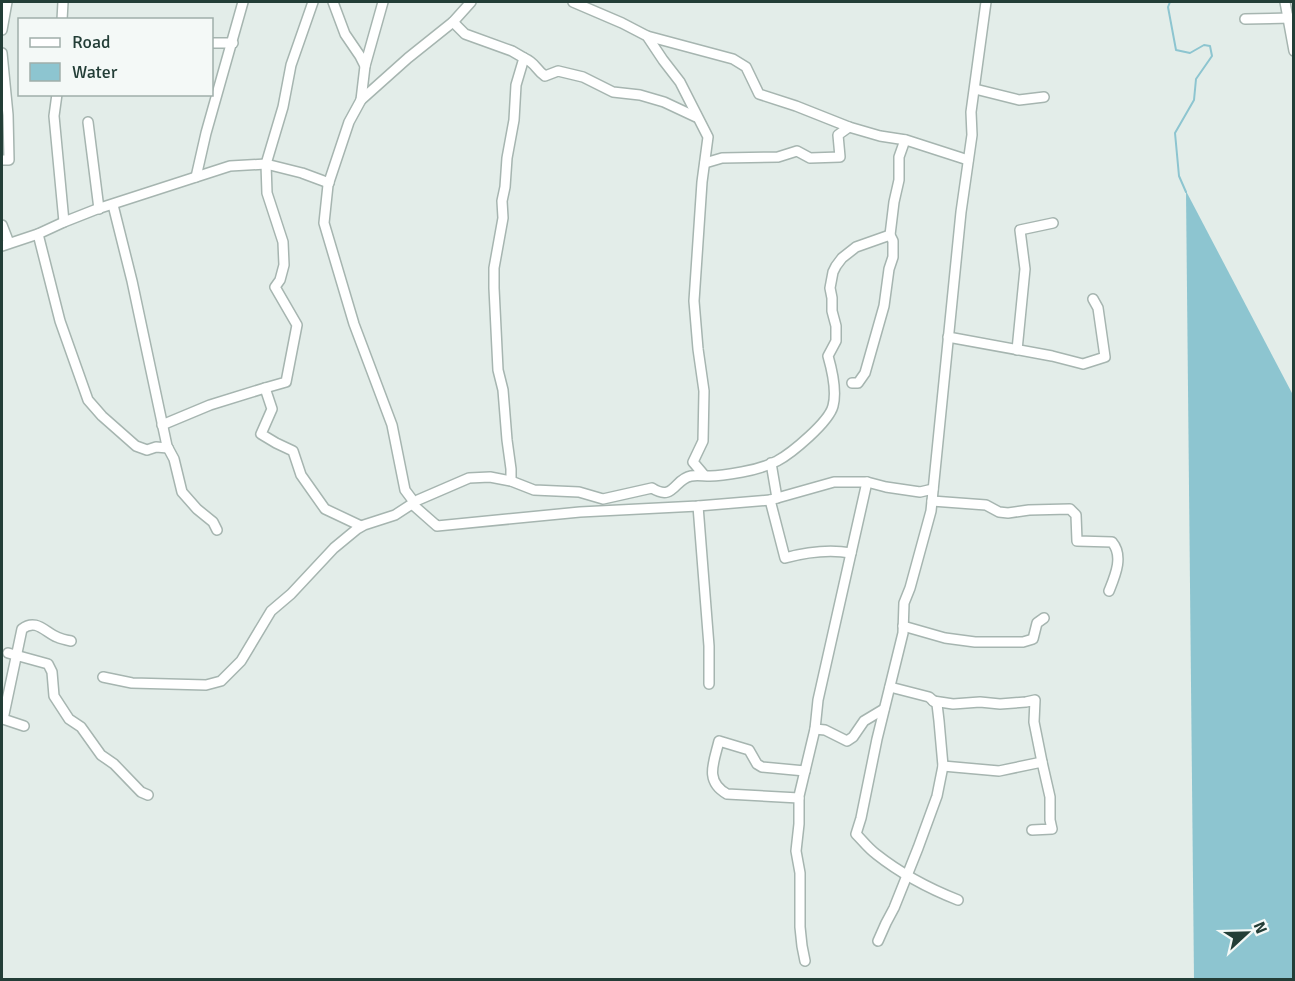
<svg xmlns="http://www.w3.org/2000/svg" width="1295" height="981" font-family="Signika,sans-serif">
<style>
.water{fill:#8dc5d0}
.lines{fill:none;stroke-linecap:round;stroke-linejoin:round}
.stream{stroke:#8dc5d0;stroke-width:2}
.minor-casing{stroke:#a6b5b0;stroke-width:12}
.minor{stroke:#fff;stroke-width:9}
</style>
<rect width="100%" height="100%" fill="#e3ede9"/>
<polygon class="water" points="1186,191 1293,395 1293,979 1194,979"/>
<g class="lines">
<polyline class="stream" points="1170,2 1168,7 1176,50 1190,53 1204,45 1210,46 1212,56 1196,79 1194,100 1175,133 1179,176 1186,192"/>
<g class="minor-casing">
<g id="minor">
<polyline points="313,2 291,65 283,107 266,164 267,193 283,242 284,265 280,280 275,287 297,325 286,382 265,388 272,409 261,434 276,443 293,451 301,475 325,509 361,526"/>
<polyline points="333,2 345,34 360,56 365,66 361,100"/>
<polyline points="573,2 622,23 647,36 663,60 680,82 708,137 702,182 694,301 698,349 704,391 703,441 693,462 704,475"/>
<polyline points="1285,2 1294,51"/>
<polyline points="1245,19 1291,18"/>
<polyline points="62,20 63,2"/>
<polyline points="453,22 465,34 512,51 524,58 516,85 514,120 507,158 505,187 502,201 503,218 494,268 494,288 498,370 503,390 507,440 511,469 511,481"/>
<polyline points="2,30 7,2"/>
<polyline points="647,36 733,59 746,67 759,94 796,106 849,127"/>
<polyline points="212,43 233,43"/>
<polyline points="2,53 8,115 9,160 2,160"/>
<path d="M524,58C536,63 535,69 545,76L558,71L583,77L613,92L640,95L664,102L696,117"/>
<polyline points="365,66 383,2"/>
<polyline points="975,89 1019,100 1044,97"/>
<polyline points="57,94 54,116 64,222"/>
<polyline points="88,122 99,209"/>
<polyline points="705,163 722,158 778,157 797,151 810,158 840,157 838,135 849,127 880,136 906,140 968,160"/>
<polyline points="196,177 206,133 243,2"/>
<polyline points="113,205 132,281 167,446 174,459 182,492 197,509 213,522 217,530"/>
<polyline points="2,225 9,243"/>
<polyline points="38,234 60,321 88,400 102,416 136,446 147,450 156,447 168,448"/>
<polyline points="2,246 38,234 64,222 97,209 230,166 266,164 302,173 329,183"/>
<polyline points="948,337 1052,356 1083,364 1105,357 1098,308 1093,299"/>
<polyline points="1017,350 1025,269 1020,230 1053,223"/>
<polyline points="852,383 858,383 865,373 884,306 889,269 893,257 893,241 890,235 894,202 899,180 899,157 905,140"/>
<polyline points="162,425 210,405 265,388"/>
<polyline points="771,463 777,498"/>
<path d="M770,500L785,558C807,552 828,549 851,553"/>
<path d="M932,501L986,505L999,512L1008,513L1029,510L1070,509L1076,515L1077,541L1112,542C1124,556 1115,576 1109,591"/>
<polyline points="414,502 405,490 392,425 354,324 324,223 328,185 349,122 361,100 408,58 453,22 471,2"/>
<polyline points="412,504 437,526 580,512 698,506 770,500 834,482 867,482 886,487 920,492 933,489"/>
<polyline points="698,506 709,646 709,684"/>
<polyline points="903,626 945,638 975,642 1023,642 1033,639 1037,623 1044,618"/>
<polyline points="8,653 48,664 52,672 54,696 69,719 81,727 101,755 114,764 141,792 148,795"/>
<path d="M103,677L132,683L206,685L221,681L241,661L271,611L291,594L334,548L357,529L364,525L395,515L418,500L469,478L490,477L511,481L534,490L579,492L603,499L652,488C674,502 674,479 691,476C697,475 703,476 710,476C720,476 731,474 742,472C754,470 767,466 777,461C792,453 829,422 833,406C837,391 832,370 828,356L836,341V326L832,311V298L830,288L833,272L836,266L842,258L856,247L890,235"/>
<polyline points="933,701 953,704 980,702 1000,704 1026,702 1035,700 1034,722 1042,762"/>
<polyline points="2,717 3,719 24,726"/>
<path d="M3,719L22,629C36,618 45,632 57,637C61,639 66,640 71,641"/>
<polyline points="815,729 825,730 847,741 853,737 864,721 884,709"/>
<polyline points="943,766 999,771 1042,762 1050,797 1050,820 1052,829 1032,830"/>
<path d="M799,798L727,794C704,781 714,762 719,741L749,750L757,764L762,767L805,771"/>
<path d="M958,900C930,889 900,873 876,854C868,848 862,840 856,834L861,818L877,739L903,633L904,603L910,588L931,511L961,212L972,135L971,112L986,2"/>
<polyline points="878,941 886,923 894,908 918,848 937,796 943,766 939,721 937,704 929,697 890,687"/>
<polyline points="805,961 802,946 800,927 800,873 796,851 799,824 799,796 815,729 818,700 867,482"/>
</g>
</g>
<use href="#minor" class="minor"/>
</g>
<rect width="1295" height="981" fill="none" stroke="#233e37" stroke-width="6"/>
<rect x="18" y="18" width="195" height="78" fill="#f4f9f7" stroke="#a0aeaa" stroke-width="1.5"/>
<rect x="30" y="38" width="30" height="9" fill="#ffffff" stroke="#a0aeaa" stroke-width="1.5"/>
<text x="72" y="48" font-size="18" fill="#233e37">Road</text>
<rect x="30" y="63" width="30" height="18" fill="#8dc5d0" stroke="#a0aeaa" stroke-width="1.5"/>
<text x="72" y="78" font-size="18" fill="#233e37">Water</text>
<g transform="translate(1247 933) rotate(68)" stroke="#f4f9f7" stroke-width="4.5" paint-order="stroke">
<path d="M0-4.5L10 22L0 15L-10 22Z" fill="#233e37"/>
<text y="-9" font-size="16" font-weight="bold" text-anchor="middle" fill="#233e37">N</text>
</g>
</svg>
